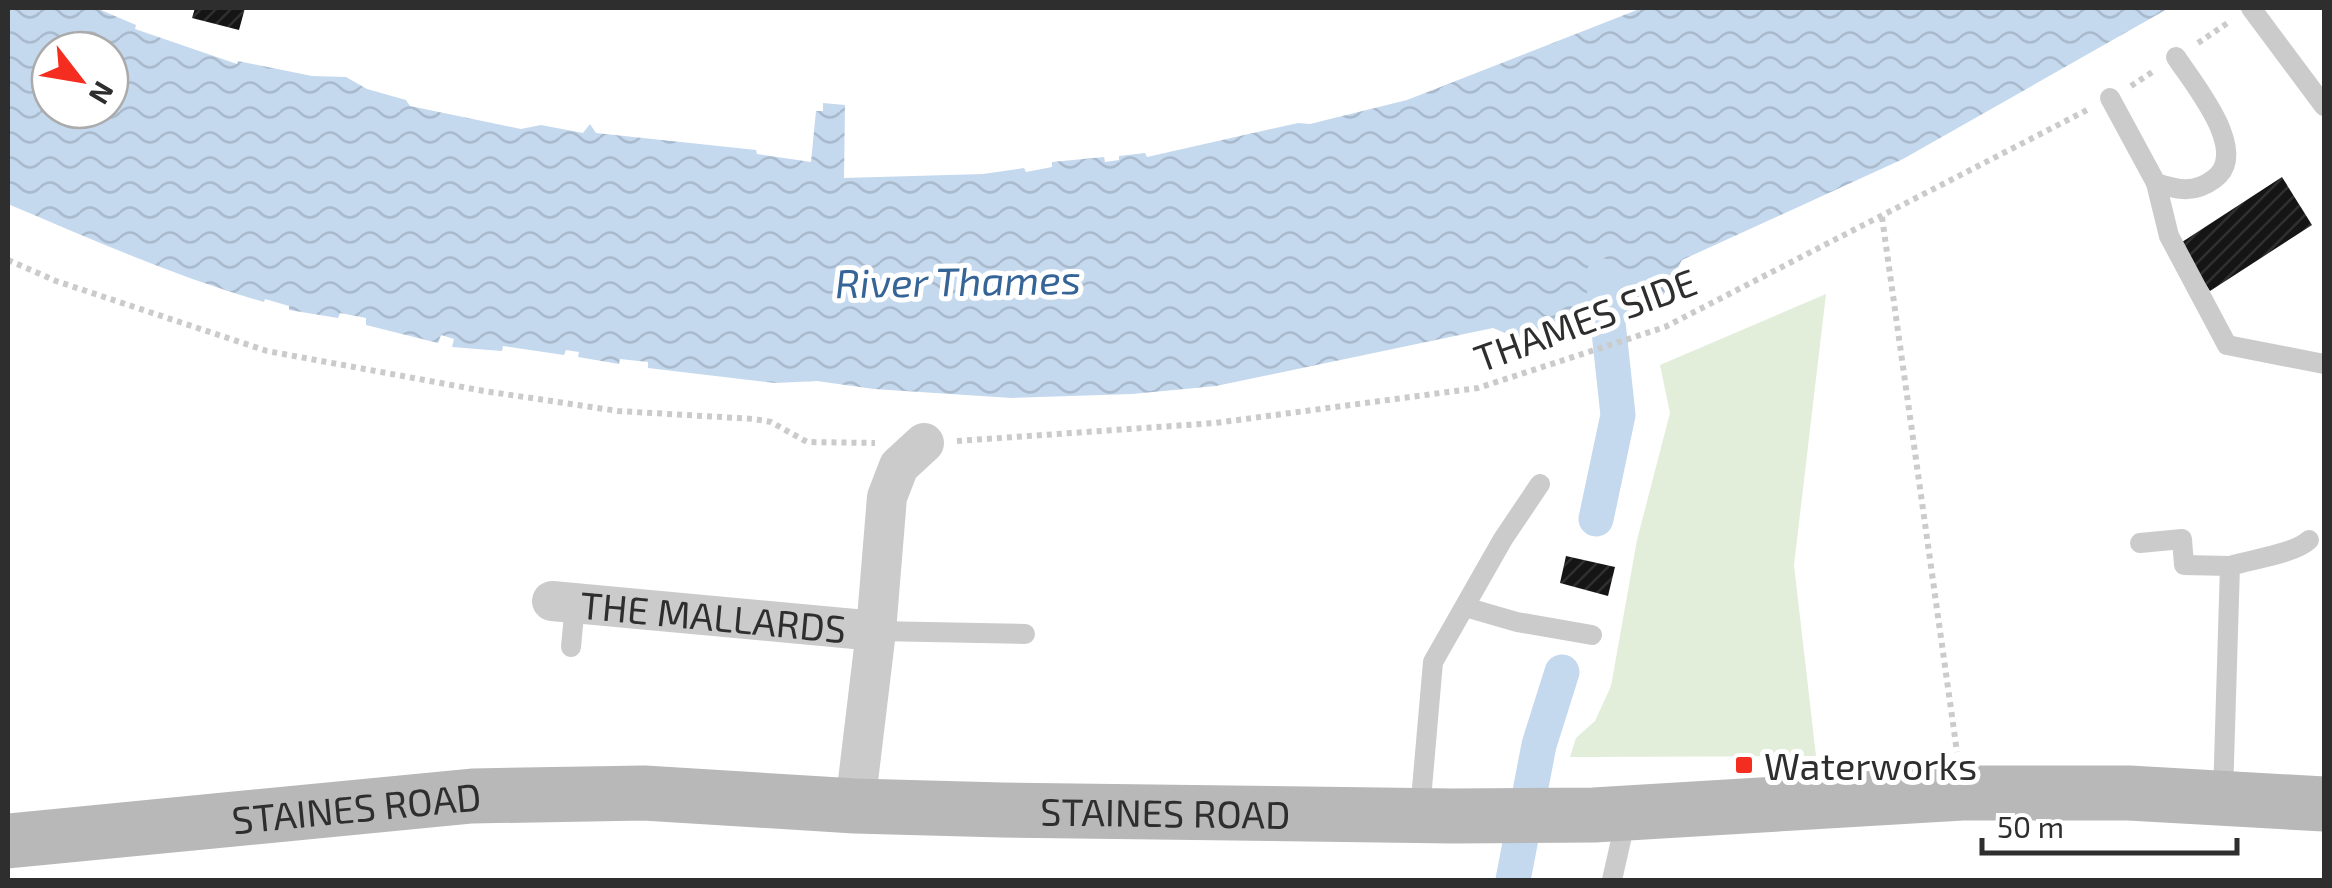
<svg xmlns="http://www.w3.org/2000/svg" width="2332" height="888" font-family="'Exo 2',sans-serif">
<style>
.grass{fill:#e2edda}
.water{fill:url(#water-waves);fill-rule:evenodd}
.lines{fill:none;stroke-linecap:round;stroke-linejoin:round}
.canal{stroke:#c4d8ee;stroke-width:35}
.building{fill:url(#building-hatch)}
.path{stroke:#cbcbcb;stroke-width:6;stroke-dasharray:5 5;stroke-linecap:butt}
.lane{stroke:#cbcbcb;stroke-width:20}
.street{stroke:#cbcbcb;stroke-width:40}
.secondary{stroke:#b8b8b8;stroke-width:55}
.poi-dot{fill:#f52c20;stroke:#fff;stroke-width:4}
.labels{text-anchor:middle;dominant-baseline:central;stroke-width:10;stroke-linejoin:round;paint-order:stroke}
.street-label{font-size:38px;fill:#2e2e2e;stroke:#fff}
.poi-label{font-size:38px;fill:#2e2e2e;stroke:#fff;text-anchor:start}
.water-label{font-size:40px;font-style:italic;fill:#356497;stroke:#fff}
</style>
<defs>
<pattern id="water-waves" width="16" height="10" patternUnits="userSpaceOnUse" patternTransform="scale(2.5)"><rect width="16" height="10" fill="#c4d8ee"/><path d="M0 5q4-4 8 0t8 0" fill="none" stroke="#a9bacc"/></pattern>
<pattern id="building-hatch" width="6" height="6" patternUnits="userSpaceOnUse" patternTransform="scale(2.5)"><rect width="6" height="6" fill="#151515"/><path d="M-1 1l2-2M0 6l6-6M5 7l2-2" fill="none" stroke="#2f2f2f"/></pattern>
</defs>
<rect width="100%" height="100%" fill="#fff"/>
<polygon class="grass" points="1826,294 1794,565 1816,756 1570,757 1576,738 1595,721 1611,686 1637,540 1670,413 1660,365"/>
<path class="water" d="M8,8H96L136,25L135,29L237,64L238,61L312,76L346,77L367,89L406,100L410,106L521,129L541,125L583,133L590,124L596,133L756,150L757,154L811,162L816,111H823V103L845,105L844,178L983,174L1024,168L1026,172L1052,167V162L1104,157L1105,162L1119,160V156L1145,153L1147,157L1298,123L1310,124L1407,100L1642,8H2169L1903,159L1682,260L1657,307L1541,348L1493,328L1216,386L1132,394L1012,398L874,389L817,381L775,383L648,368V362L620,359L619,364L578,357L579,352L566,350L564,355L503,346L502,351L452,347L454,339L441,335L438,343L366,325V318L340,313L338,318L289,310V306L265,299L264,302C176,277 91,239 8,204ZM50,50H110V110H50Z"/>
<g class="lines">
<g class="canal">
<polyline points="1596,519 1618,415 1603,276"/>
<polyline points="1513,880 1539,745 1562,672"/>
</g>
</g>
<g class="building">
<polygon points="195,8 245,8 239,30 192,18"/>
<polygon points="2282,177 2312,225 2210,291 2179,244"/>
<polygon points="1566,556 1615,567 1608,596 1560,583"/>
</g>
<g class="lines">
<g class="path">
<polyline points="2198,43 2229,22"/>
<polyline points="2131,86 2154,71"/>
<polyline points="1882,217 1957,752"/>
<polyline points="8,260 56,281 267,351 484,391 618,411 754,419 771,422 807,442 875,443"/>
<polyline points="957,441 1215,423 1478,388 1665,327 2089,109"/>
</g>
<g class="lane">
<polyline points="2251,8 2324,106"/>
<path d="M2110,98L2156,183C2178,190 2194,194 2214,179C2251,152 2194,85 2176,57"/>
<polyline points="2156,183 2169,236 2227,345 2324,364"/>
<polyline points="2140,543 2182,539 2184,565 2230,566"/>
<polyline points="1465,607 1517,622 1592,635"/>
<polyline points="876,631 1025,634"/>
<polyline points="571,647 575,604"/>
<path d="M2223,795L2230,566C2252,559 2294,554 2309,540"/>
<polyline points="1420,811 1433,662 1503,539 1540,484"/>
<polyline points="1612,880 1626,818"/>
</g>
<g class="street">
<path id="s1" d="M552,601L876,631"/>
<polyline points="855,806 876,631 887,497 899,466 924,443"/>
</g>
<path class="secondary" id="s2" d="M8,841L472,796L644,793L855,806L1002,810L1453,816L1594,815L1962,793H2129L2324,804"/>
</g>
<rect class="poi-dot" x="1734" y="755" width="20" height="20" rx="5"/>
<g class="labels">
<g class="street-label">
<text transform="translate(1585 319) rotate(-20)">THAMES SIDE</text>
<text stroke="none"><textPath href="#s1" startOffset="162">THE MALLARDS</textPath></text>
<text stroke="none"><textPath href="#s2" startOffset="350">STAINES ROAD</textPath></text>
<text stroke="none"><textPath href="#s2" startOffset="1160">STAINES ROAD</textPath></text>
</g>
<g class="poi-label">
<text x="1764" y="765">Waterworks</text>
</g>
<g class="water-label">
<text transform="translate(958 280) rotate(-1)">River Thames</text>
</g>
</g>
<rect width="2332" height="888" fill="none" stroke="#2e2e2e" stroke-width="20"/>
<g transform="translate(80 80) rotate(121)"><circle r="48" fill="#ffffff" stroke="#ababab" stroke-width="2.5"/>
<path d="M0-8L18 38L0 25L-18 38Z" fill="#f52c20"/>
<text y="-15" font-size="28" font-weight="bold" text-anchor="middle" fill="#2e2e2e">N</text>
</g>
<path d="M1982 838v15h255v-15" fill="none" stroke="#2e2e2e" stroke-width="5"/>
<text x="1997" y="838" font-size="30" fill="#2e2e2e" stroke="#ffffff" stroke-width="8" paint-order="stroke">50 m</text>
</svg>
